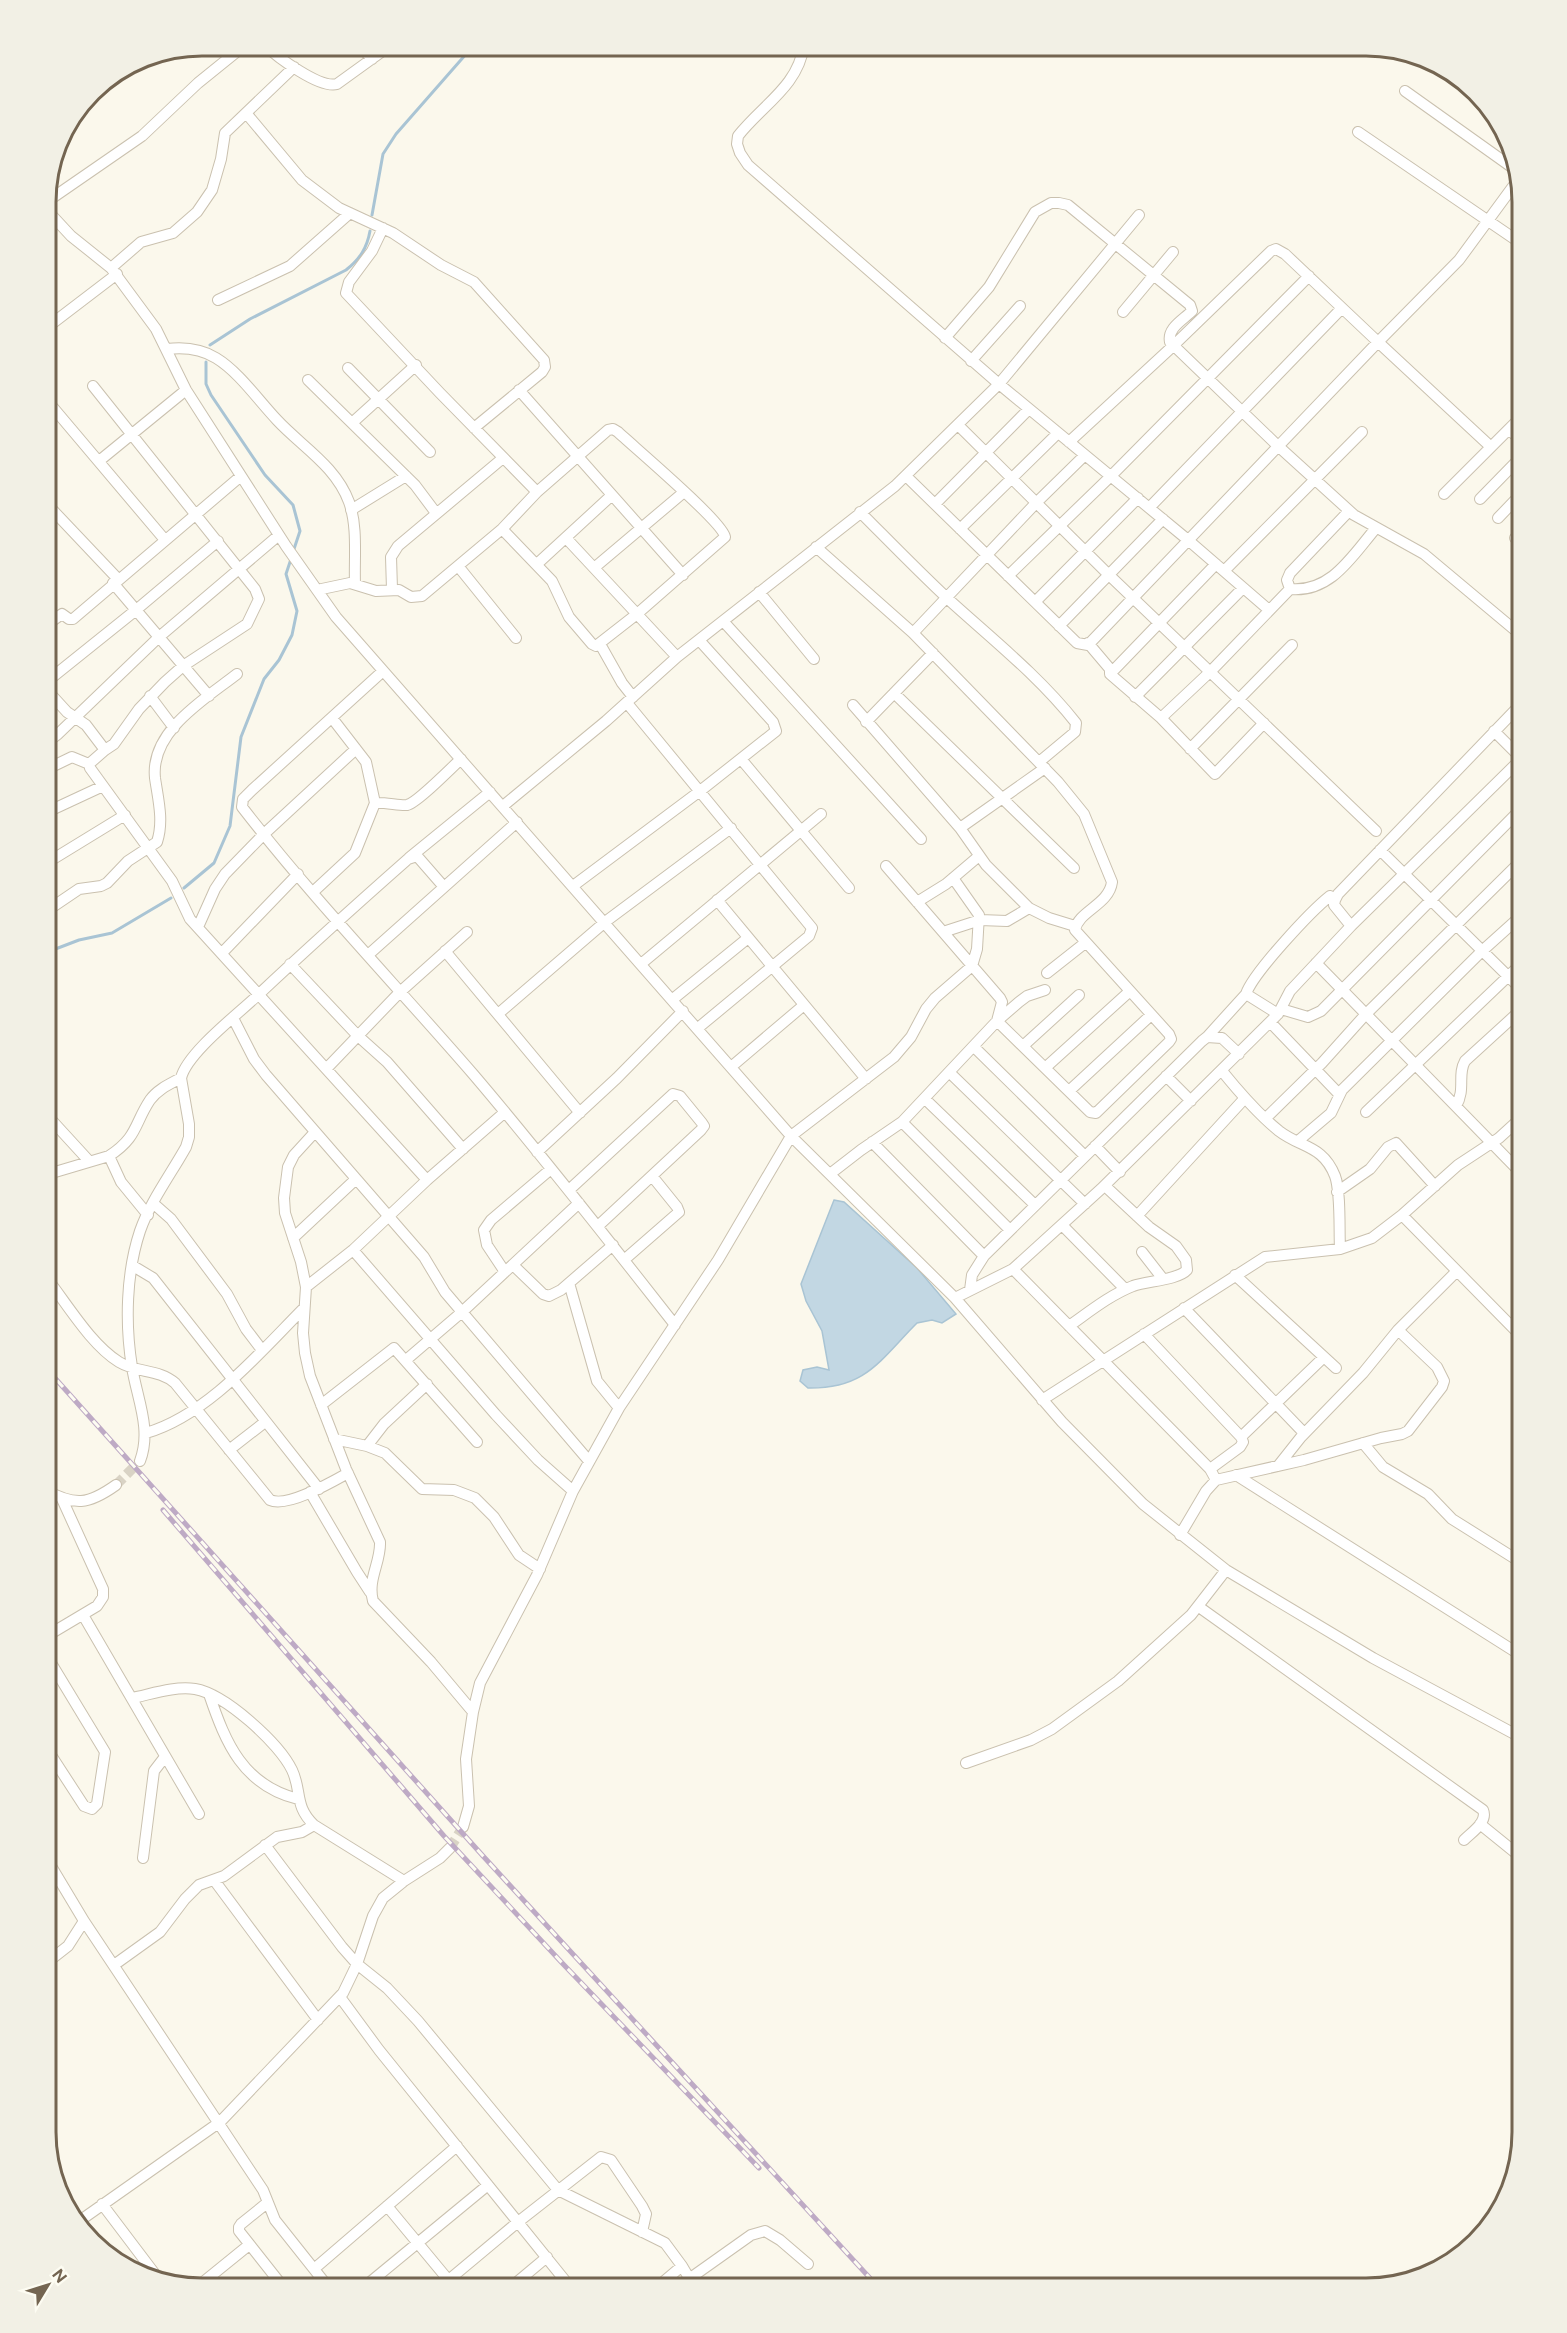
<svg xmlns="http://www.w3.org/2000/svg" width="1567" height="2333" font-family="'Public Sans',sans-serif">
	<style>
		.water { fill: #c2d7e3; stroke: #a9c4d4; stroke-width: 1.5 }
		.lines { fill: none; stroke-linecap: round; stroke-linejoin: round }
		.stream { stroke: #a9c4d4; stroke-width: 3 }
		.minor-tunnel { stroke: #d9d3c5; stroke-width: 10; stroke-dasharray: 10 5; stroke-linecap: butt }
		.minor-casing { stroke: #cac1af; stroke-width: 12 }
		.minor { stroke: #fff; stroke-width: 10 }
		.rail-casing { stroke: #beaac5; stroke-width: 5 }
		.rail { stroke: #fdfcf2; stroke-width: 3; stroke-dasharray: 9; stroke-linecap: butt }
		.rim { fill: none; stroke: #746551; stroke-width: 3 }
	</style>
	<rect width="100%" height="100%" fill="#fbf8ec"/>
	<path class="water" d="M834,1200l10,2 73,66 39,46 -14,9 -10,-3 -15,3c-37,37 -51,66 -109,65l-8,-7 3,-11 14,-3 12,3 -7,-39 -16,-30 -5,-17z"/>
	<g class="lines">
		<path class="stream" d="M372,215l11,-61 13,-20 78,-89
			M210,345l40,-26 96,-49c14,-11 21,-22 24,-39
			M206,362v22l5,11 54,80 28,30 7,26 -7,21
			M184,888l30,-25 16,-37 11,-89 23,-58 15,-19 13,-25 5,-24 -11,-37 5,-15
			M45,953l34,-13 33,-7 59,-35"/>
		<path class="minor-tunnel" d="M116,1485l24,-24
			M450,1848l13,-21"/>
		<g class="minor-casing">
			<path id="minor" d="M265,45c12,12 55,44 72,39l54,-39
				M359,45l13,14
				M1405,91l108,77
				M246,113l56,67 37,28 54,25 48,32 33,17 70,78 1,7 -3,5 -68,56
				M72,118l7,-5 -1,-3
				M1358,132l164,112
				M1517,181l-58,79 -81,82 113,105 18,-18 13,13
				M45,203l97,-67 56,-53 47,-38
				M45,208l26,28 40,32 45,61 30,61 100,156 50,71 455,519 164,162 107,124 81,82 83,66 147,88 149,80
				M1139,215l-140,169 189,156 81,70
				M383,228l-11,23 -23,31 -3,11 94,100 97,99
				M111,268l30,-26 32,-9 24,-21 15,-22 9,-31 4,-26 69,-66
				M218,300l72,-34 60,-53
				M1123,312l50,-60
				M45,329l72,-55
				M945,338l44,-51 46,-75 16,-9h8l9,2 122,100 2,6c-9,9 -25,17 -22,31l108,104 76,69 70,39 98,82
				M167,349c17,-2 33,-1 49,9 23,14 42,42 61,62 24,26 59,46 72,82 9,25 5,56 6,82
				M971,361l49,-55
				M348,368l82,84
				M308,380l107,105 21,28
				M93,386l146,183 16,20 4,10 -12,25 -64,42 -18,16 -26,27 -25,35 -9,6
				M519,390l164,185
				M45,398l120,142
				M352,423l64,-58
				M958,425l151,150 267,256
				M1509,429l13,-13
				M99,461l87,-71
				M906,476l171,167 11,2 290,-303 -93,-88 -9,-5 -5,2 -98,95 -104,96
				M1444,494l47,-47
				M1480,499l42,-43
				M45,502l72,76 -4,5 96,113
				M935,504l94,-95
				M1149,508l193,-200
				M351,510l55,-34
				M860,512c29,29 58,59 88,87 44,40 91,77 128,124l-1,9 -36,30
				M1498,518l24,-25
				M960,529l98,-96
				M566,538l111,119
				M1515,538l7,-7
				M816,547l97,86 145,149 26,32 28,68c-3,23 -34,29 -37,48l94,104 2,5 -2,3 -73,71 -6,-1 -93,-91 5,-19 -2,-4 -114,-132
				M537,564l75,-69
				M458,566l58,72
				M594,568l90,-76
				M1224,571l138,-139
				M1008,576l103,-100 198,-200
				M392,589l-1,-32 7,-11 105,-88
				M1290,589l-3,-9 3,-7 59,-62
				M317,590l33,-7 26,8 23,-1 12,7 11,-1 80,-67 35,-37 71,-62 5,-1 5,3c16,15 105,90 107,105l-88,77 -41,32 -4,-2 -23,-27 -17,-36 -50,-52
				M759,592l55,67
				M1035,602l103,-104
				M723,621l198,218
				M45,626l17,-12 7,5h4l168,-143
				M1059,626l104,-107
				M913,633l123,-130 49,-48
				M1088,643l22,26v5l51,44 54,56 49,-51
				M600,644l22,39 11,14
				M383,671l-131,119 -9,9 -1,8c72,93 154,178 231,267 70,82 136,167 202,251
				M1110,674l106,-110
				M45,683l91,-73 82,-69
				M45,688l22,24 19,13 19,25 -16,14 1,4 82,113 18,38 237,261
				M894,693l180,175
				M150,696l24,32
				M1135,697l108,-109
				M627,703l185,225 -3,8 -111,92
				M853,705l107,123 26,37 43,43 20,10 26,8
				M1161,718l50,-47 79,-82c41,4 62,-33 86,-61
				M866,722l67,-69
				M1494,731l28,28
				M45,744l13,-10 101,-97 120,-102
				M1190,749l102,-104
				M741,759l108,129
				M45,770l27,-13 17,7
				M375,803c9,-1 26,3 32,2 10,-2 44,-37 54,-46
				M503,806l103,-85 71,-64 218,-171 104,-102 -251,-219 -8,-12 -3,-9 1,-8c24,-31 60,-49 66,-91
				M45,813l58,-27
				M960,828l85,-60
				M1380,850l142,140
				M409,858l81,-66
				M45,864l80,-49
				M573,886l127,-95 76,-60 -3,-9 -74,-82
				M313,892l42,-39 20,-50 -9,-41 -34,-44
				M717,900l149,179
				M917,902l29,-18 33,-28
				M45,912l34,-23 22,-3 6,-3 21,-22 29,-19c7,-21 1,-43 -2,-64 -5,-47 50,-79 82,-104
				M1351,926l171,-168
				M198,927l17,-38 10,-15 39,-40 92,-85
				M943,932l37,-12 27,1 22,-13
				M445,951l135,162
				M222,953l76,-79
				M368,955l149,-133
				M1316,963l206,211
				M290,964l68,72 29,26 76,87
				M641,964l180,-150
				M1047,973l38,-30
				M1246,994l32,20
				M673,999l75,-61
				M1281,1009l27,8 13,-6 201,-203
				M498,1014l107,-92 126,-94
				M233,1018l21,41 12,16 158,182 21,35 144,169
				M1270,1022l69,72
				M1207,1037l39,-43c7,-21 65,-83 84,-98
				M1023,1046l56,-51
				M974,1047l111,109
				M731,1067l73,-62
				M327,1068l73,-76 67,-60
				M1045,1068l85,-77
				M1222,1071c17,21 36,43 57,60 22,17 44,14 56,45 6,16 4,55 5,73
				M950,1073l135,131
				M1166,1076l25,25
				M1069,1091l82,-76
				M925,1099l110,106
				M1456,1106c10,-17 1,-31 9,-45l57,-52
				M1366,1112l156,-149
				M45,1113l44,48
				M1266,1118l56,-55 44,-49 156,-154
				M902,1122l108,108
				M315,1132l-21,23 -6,12 -4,31 1,15 16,49 5,25 -3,46 2,20 5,23 36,93 34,73c1,20 -13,38 -7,59l58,61 42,50
				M1298,1141l33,-28 11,-23 140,-139 40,-36
				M872,1142l112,114
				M1095,1146l25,26
				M537,1152l80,-74 66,-67
				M109,1156l12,26 27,33
				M830,1174l31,-24 41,-28 95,-101 22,-19 8,-6 18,-6
				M45,1175l64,-19c29,-19 25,-32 41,-56 8,-11 20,-16 31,-22
				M569,1190l104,-96 7,2 22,27 2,3 -3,4 -103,96
				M1337,1192l33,-23 18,-22 8,-4 39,43
				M154,1204l17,15 56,75 19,35 16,21
				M1521,1210l1,-1
				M1402,1215l120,122
				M1137,1216l108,-118
				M1062,1225l63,64
				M293,1238l63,-59
				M353,1250l143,165 42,45 35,31
				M1142,1252l21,27
				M624,1260l55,-48 -2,-5 -25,-31
				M513,1265l30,29 6,2 12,-6 52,-45
				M133,1266l20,12 166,211
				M1013,1269l197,200 6,11
				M505,1272l-18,-27 -3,-15 7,-10 60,-51
				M1235,1275l101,93
				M45,1276c21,26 45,68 74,86 18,11 40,7 56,21l95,117c17,8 62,-18 78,-27
				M569,1283l28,98 22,27
				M306,1287l47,-37 74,-70 78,-68
				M970,1290l2,-15 12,-19 218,-215 5,-4 15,1 17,16
				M955,1298l58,-29 88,-80 177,-175 12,-23 61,-65 -17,-21 1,-5 3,-6 184,-191
				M1184,1308l120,125
				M1069,1326c20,-14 41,-31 64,-40 14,-5 45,-6 54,-16l-1,-10 -10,-14 -27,-19 -44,-41
				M1144,1334l97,103 2,5 -3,5 -30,22
				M406,1360l56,-48 117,-109
				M1042,1400l223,-143 75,-8 32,-11 30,-23 56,-50 41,-27 23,-21
				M321,1405l73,-57 83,94
				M146,1433c62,-18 114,-81 158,-125
				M1241,1437l83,-80
				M334,1439l33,7 18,7 37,36 32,1 21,8 19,19 25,38 21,14
				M1363,1443l20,24 45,27 24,25 70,44
				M367,1446l17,-22 43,-40
				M229,1450l36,-28
				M140,1461c12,-32 -3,-62 -8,-94 -7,-43 -6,-94 8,-136 10,-29 31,-57 46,-84l3,-10v-13l-8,-46c6,-25 57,-64 77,-83 49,-46 99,-91 150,-136l9,-3 27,31
				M1278,1466l23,-29 62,-64 35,-43 58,-58
				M1236,1475l286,181
				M45,1490c30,16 43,15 71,-5
				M310,1492l47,80 13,20
				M1180,1535l26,-44 10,-11 88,-20 77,-22 21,-4 6,-3 34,-44 2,-6 -7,-14 -39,-37
				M1199,1607l284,203c5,12 -11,22 -19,30
				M83,1615l116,199
				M45,1637l52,-31 6,-9v-8l-41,-90
				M209,1694c17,50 34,91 89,105
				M132,1698c20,-4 42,-12 63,-9 30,5 84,54 97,81 10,21 2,36 22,55l90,56
				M45,1746l39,60 8,3 5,-5 8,-52 -60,-99
				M966,1763l65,-23 21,-11 66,-48 73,-66 35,-45
				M1480,1824l42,34
				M463,1827l6,-21 -3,-47 7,-47 7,-29 57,-108 36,-84 46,-83 99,-148 73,-124 103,-79 17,-20 15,-28 9,-11 37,-32 5,-17 2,-34 -26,-37
				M265,1845l77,102 15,17 30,24 31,33 140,169 107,53 17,23
				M45,1856l39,65 179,269 12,30 54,68
				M143,1858l11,-87 10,-13
				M214,1880l104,140
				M45,1887l13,-9
				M45,1964l23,-18 16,-25
				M114,1965l46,-33 25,-33 14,-14 25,-9 53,-39 25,-5 12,-7
				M340,1997l39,53 192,238
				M267,2203l-26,21 -2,3v4l45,57
				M102,2204l56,74
				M387,2206l68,82
				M78,2222l142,-100 123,-129 14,-29 16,-48 10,-18 21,-17 36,-23 10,-10
				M314,2269l143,-123
				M689,2279l62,-44 14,-4 15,9 28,24
				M196,2288l53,-43
				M363,2288l125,-103
				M439,2288l79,-66 83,-65 10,3 31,46 4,8 -4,18
				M510,2288l37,-31
				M656,2288l26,-22 13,22"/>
		</g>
		<use href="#minor" class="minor"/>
		<g class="rail-casing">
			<path id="rail" d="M45,1367l438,489 396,432
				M163,1510l281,326 120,129 195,203"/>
		</g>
		<use href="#rail" class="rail"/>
	</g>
	<path d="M0 0H1567V2333H0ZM202 56H1366A146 146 0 0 1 1512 202V2132A146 146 0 0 1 1366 2278H202A146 146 0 0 1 56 2132V202A146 146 0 0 1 202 56Z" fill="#f2f0e5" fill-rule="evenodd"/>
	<path class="rim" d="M202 56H1366A146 146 0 0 1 1512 202V2132A146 146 0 0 1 1366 2278H202A146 146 0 0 1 56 2132V202A146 146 0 0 1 202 56Z"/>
	<g transform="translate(48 2285) rotate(52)" stroke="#fdfcf2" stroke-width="4.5" paint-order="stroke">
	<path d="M0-4.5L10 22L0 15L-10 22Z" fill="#746551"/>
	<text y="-9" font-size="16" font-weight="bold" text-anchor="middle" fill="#746551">N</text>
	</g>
</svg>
